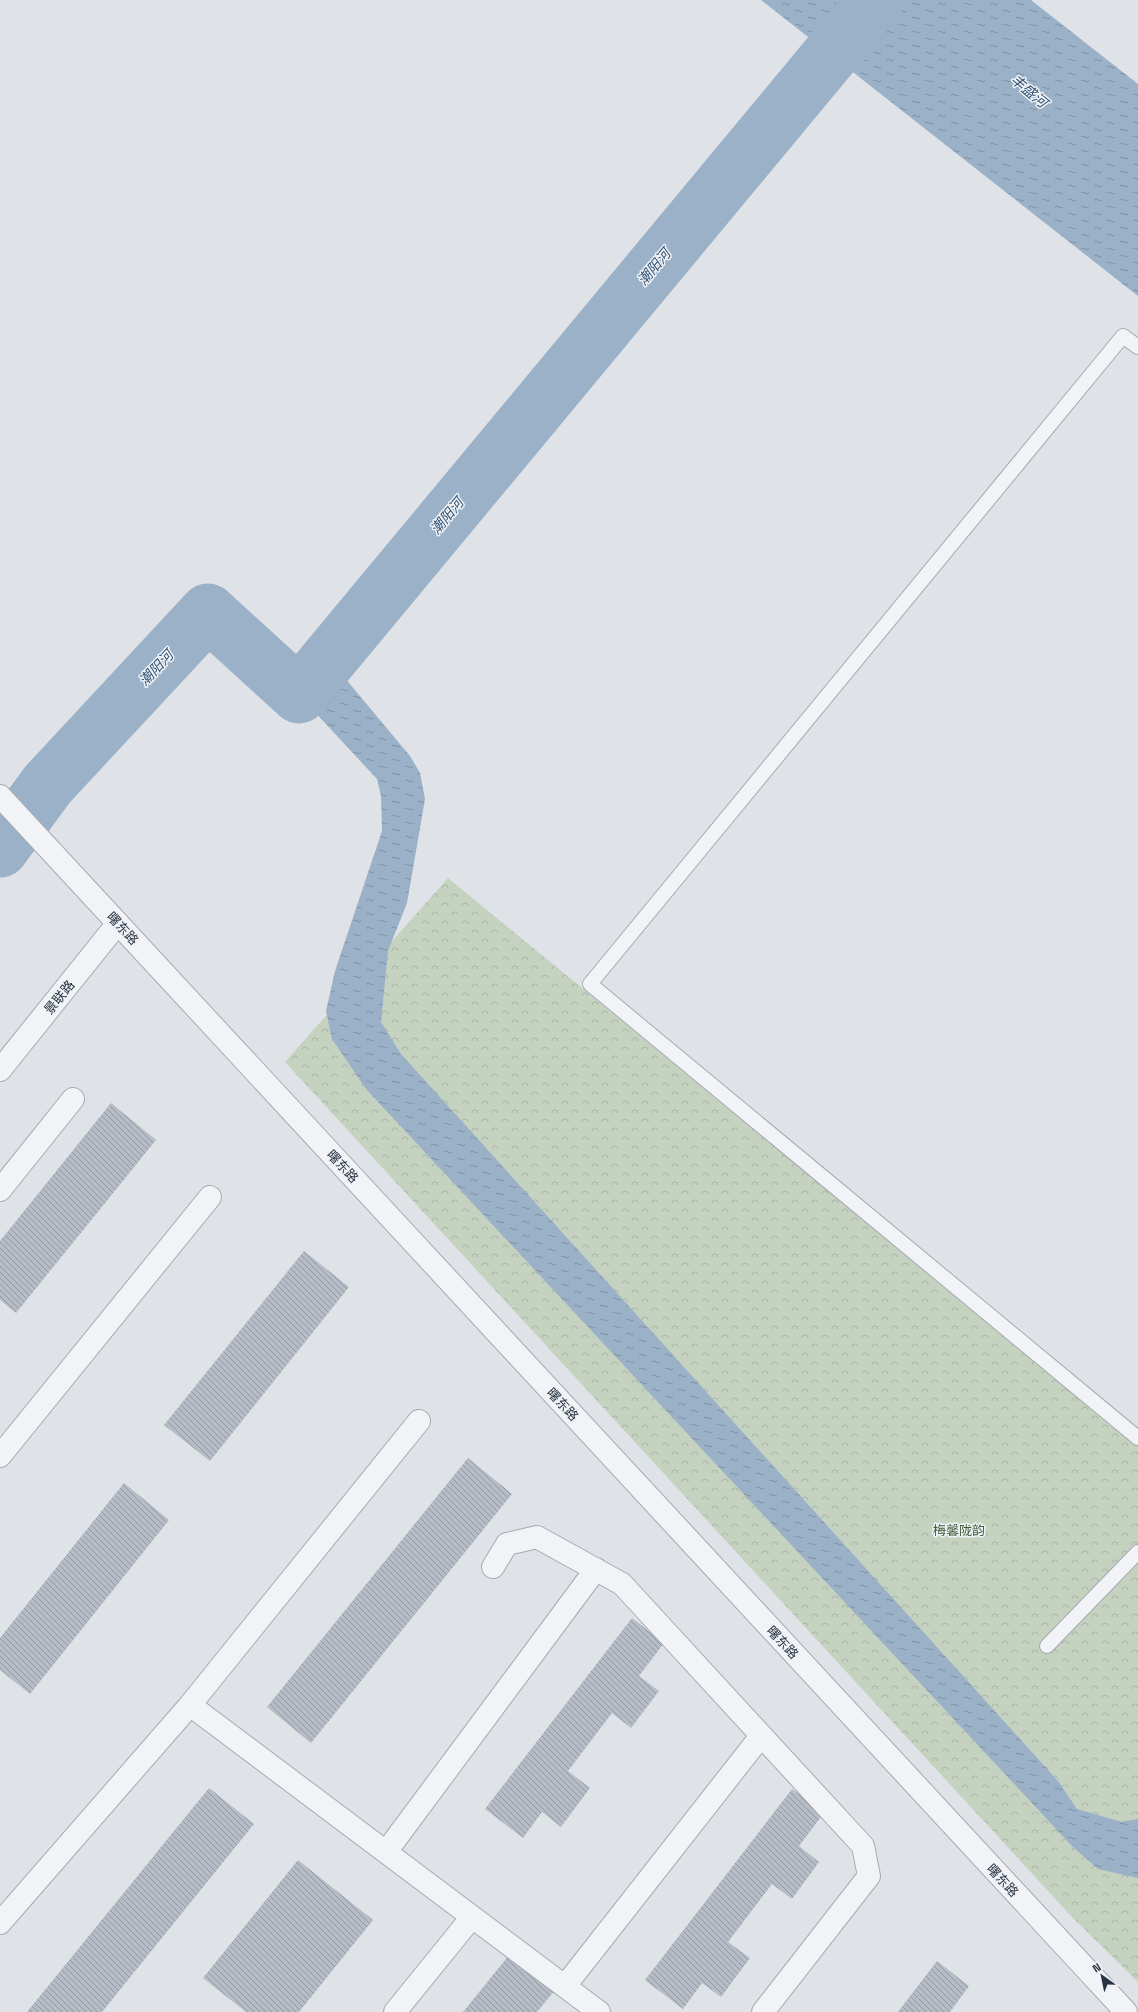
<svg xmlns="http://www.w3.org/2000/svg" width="1138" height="2012" font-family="'Space Grotesk','Noto Sans SC',sans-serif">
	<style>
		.forest { fill: url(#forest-crowns) }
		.water { fill: url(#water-ripples) }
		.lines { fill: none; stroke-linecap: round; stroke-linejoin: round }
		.river { stroke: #9ab1c8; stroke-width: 57 }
		.building { fill: url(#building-back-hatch) }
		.service-casing { stroke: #a4aab2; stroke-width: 16 }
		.minor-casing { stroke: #a4aab2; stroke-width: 24 }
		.tertiary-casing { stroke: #a4aab2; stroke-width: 24 }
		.service { stroke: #f2f3f6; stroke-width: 14 }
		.minor { stroke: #f2f3f6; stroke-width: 22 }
		.tertiary { stroke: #f2f3f6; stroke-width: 22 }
		.labels { text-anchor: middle; stroke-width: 3; stroke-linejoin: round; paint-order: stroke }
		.street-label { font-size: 13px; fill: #28313f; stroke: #eef2f6 }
		.park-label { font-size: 13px; fill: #3e5a36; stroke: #eef2f6 }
		.water-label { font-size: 14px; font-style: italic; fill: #335172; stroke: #eef2f6 }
	</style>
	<defs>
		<pattern id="forest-crowns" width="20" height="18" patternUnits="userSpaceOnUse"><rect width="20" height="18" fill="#c5d2c0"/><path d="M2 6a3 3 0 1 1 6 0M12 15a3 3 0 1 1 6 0" fill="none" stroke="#a9b5a6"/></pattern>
		<pattern id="water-ripples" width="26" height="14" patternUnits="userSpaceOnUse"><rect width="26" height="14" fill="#9ab1c8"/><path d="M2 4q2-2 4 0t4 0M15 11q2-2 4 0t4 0" fill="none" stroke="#7e91a4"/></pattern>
		<pattern id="building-back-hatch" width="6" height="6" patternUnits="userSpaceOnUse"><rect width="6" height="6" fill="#b6bcc5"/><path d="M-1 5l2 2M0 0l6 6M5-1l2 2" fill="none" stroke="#9499a1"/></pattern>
	</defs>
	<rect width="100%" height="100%" fill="#dfe3e8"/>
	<path class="forest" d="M448,878l690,567v537l-66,-65 -787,-855z"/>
	<path class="water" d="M761,0h270l107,84v212z
		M329,659l81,97 10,17 5,26 -18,104 -19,48 -7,71 20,32 657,727 19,28 45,13 16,-3v59l-40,-9 -25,-22 -707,-758 -34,-50 -6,-28 9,-40 47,-140 -1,-35 -4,-17 -78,-84z"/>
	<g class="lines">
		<path class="river" d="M0,849l48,-65 160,-172 91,83 577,-695"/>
	</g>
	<path class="building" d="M111,1103l45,37 -140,173 -16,-13v-59z
		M304,1251l45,36 -139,174 -46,-36z
		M468,1458l44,36 -201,249 -44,-36z
		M124,1483l45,37 -139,174 -30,-24v-32z
		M632,1618l32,25 -25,33 20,15 -28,37 -19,-15 -44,58 22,17 -29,39 -19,-15 -19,26 -38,-29z
		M209,1788l45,36 -152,188h-75z
		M792,1789l32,24 -25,33 20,16 -27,37 -20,-15 -44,58 22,16 -29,39 -19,-14 -19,26 -38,-29z
		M298,1860l75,60 -74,92h-53l-43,-34z
		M510,1954l45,36 -18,22h-74z
		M937,1961l32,25 -19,26h-52z"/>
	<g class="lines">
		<g class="service-casing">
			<path id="service" d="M1138,347l-15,-11 -533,648 548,454
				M1047,1646l91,-94"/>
		</g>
		<g class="minor-casing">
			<path id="minor" d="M0,1190l73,-91
				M0,1456l210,-259
				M493,1567l14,-23 30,-7 85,47 241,262 6,30 -106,136
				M190,1705l409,307
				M386,1852l210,-283
				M0,1923l190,-218 229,-284
				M565,1986l196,-250
				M395,2012l77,-95"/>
		</g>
		<g class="tertiary-casing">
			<path id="tertiary" d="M0,796l1126,1216
				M0,1070l118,-147"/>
		</g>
		<use href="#service" class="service"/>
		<use href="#minor" class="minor"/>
		<use href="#tertiary" class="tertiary"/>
	</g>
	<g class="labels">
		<g class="street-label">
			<text transform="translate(123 928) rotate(47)" y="5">曙东路</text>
			<text transform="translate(59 997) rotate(-51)" y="5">景联路</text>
			<text transform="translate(343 1166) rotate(47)" y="5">曙东路</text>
			<text transform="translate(563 1404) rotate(47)" y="5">曙东路</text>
			<text transform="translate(783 1642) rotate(47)" y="5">曙东路</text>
			<text transform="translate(1003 1880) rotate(47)" y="5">曙东路</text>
		</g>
		<g class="park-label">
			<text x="959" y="1535">梅馨陇韵</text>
		</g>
		<g class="water-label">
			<text transform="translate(1029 91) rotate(40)" y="5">丰盛河</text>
			<text transform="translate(654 267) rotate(-50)" y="5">潮阳河</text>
			<text transform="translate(447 516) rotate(-50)" y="5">潮阳河</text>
			<text transform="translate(156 668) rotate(-47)" y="5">潮阳河</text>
		</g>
	</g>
	<g transform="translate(1102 1976) rotate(327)" stroke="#eef2f6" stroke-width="3" paint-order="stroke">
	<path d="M0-3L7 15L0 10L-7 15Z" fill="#28313f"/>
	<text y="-6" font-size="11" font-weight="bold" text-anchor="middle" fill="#28313f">N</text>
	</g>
</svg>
